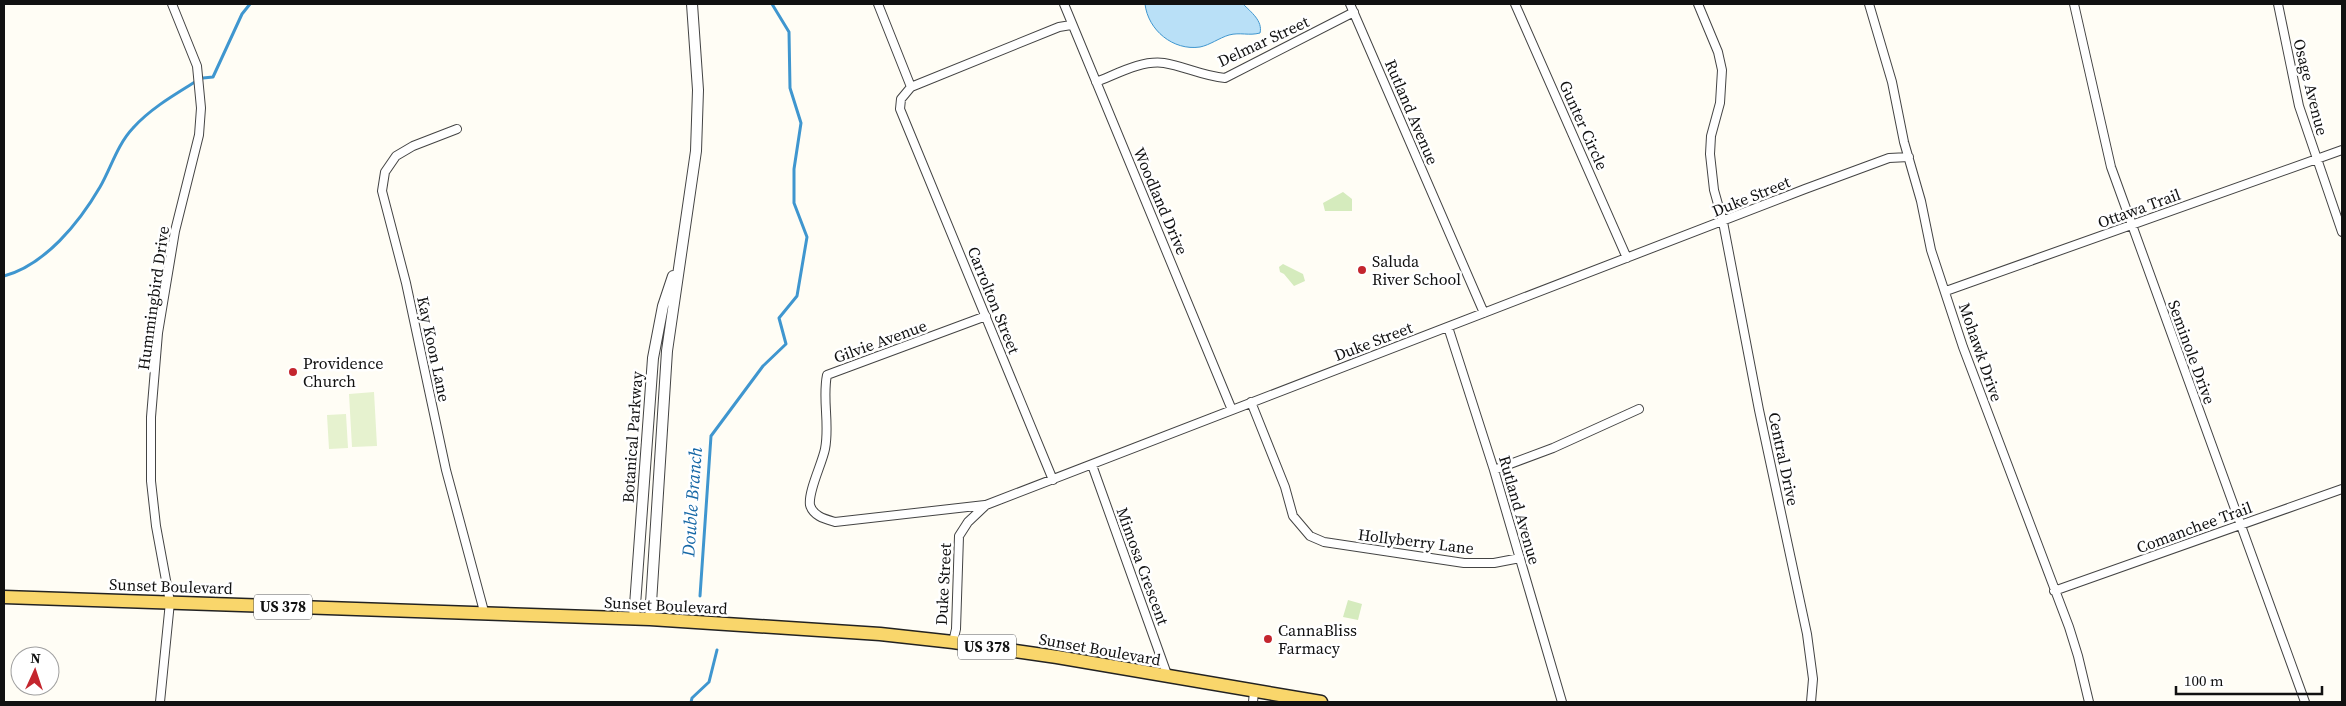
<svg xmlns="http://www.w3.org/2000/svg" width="2346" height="706" font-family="'Source Serif 4',serif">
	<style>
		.green { fill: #d5ebbd }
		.pitch { fill: #e6f2cf }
		.water { fill: #b9e0f7; stroke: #3f96cf }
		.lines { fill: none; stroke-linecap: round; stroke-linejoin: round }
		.stream { stroke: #3f96cf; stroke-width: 3 }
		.minor-casing { stroke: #444; stroke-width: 10 }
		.tertiary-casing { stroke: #444; stroke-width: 12 }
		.primary-casing { stroke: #222; stroke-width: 15 }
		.minor { stroke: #fff; stroke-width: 8 }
		.tertiary { stroke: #fff; stroke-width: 10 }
		.primary { stroke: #f9d66b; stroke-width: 12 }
		.poi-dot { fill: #c4262e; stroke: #fff; stroke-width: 2 }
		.labels { text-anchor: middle; stroke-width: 5; stroke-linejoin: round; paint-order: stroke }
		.shield { fill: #fff; stroke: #585858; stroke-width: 1 }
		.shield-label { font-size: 15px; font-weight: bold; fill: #111 }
		.street-label { font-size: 16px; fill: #111; stroke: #fff }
		.poi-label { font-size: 16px; fill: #111; stroke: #fff; text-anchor: start }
		.water-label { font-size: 18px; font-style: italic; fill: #1768a6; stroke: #fff }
	</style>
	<rect width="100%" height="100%" fill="#fffdf5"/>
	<path class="green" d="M1343,192l9,7v12h-27l-2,-8z
		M1283,264l20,10 2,7 -11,5 -10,-12 -4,-2 -1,-5z
		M1348,600l14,4 -4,16 -15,-3z"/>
	<path class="pitch" d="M374,392l3,54 -25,1 -3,-53z
		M346,414l2,34 -19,1 -2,-34z"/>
	<path class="water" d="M1145,4h98c8,8 20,17 17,29 -11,3 -20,-1 -31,2 -10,3 -19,10 -29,12 -27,4 -52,-17 -55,-43z"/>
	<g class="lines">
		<path class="stream" d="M203,78l10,-1 29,-63 8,-10
			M4,276c41,-11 75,-53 96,-89 11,-19 17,-42 33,-59 17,-19 41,-33 62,-46
			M700,596l11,-160 52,-70 23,-22 -7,-26 18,-22 10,-59 -13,-34v-34l7,-46 -11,-35 -1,-56 -17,-28
			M691,702l1,-4 17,-16 8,-32"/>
		<g class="minor-casing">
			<path id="minor" d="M878,4l33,83
				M1064,4l168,406
				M1350,4l134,309
				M1515,4l112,254
				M1698,4l20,48 4,18 -2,33 -9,33 -1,18 4,36 9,32 36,188 48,224 6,45 -2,23
				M1869,4l23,78 12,60 17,59 10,49 32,97 106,280 9,29 11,46
				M2074,4l37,163 194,535
				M2278,4l21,102 43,126
				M1096,82c21,-8 45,-22 68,-19 20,3 38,13 61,15l129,-66
				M457,129l-44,17 -17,10 -11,16 -3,19 24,92 40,187 39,145
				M1946,291l396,-141
				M1448,327l46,143 68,232
				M1251,402l34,85 8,29 17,20 14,6 140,21h30l26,-5
				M1092,465l76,212
				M1494,470l59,-22 86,-39
				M1053,480l-153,-371 1,-10 10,-12 148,-60 12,-2
				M985,505l-150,17c-10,-3 -22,-6 -25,-17 -2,-14 12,-41 15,-56 5,-25 -3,-50 2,-74l159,-59
				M2054,591l288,-102
				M953,642l3,-13 3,-93 9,-14 18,-17 819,-316 84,-31 20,-1
				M160,702l10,-100 -14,-76 -5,-45v-64l7,-84 17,-102 24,-96 2,-27 -4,-42 -25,-62
				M1253,702l1,-10"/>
		</g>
		<g class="tertiary-casing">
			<path id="tertiary" d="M634,619l19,-261 10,-52 10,-30
				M650,619l17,-268 29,-200 2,-61 -6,-86"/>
		</g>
		<g class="primary-casing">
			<path id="primary" d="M4,597l646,22 230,15 73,8 104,15 264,45"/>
		</g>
		<use href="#minor" class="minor"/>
		<use href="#tertiary" class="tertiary"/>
		<use href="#primary" class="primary"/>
	</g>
	<g class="poi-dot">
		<circle cx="1362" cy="270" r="5"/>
		<circle cx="293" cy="372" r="5"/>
		<circle cx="1268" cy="639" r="5"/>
	</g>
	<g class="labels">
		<g class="shield">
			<rect x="254" y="594.5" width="58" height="25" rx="4"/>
			<rect x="958" y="634.5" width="58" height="25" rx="4"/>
		</g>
		<g class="shield-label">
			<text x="283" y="612">US 378</text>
			<text x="987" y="652">US 378</text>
		</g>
		<g class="street-label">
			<text transform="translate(1263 41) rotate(-25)" y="6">Delmar Street</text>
			<text transform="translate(2311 87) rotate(76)" y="6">Osage Avenue</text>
			<text transform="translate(1412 112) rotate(67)" y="6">Rutland Avenue</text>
			<text transform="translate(1584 125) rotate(66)" y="6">Gunter Circle</text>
			<text transform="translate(1751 196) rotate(-22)" y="6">Duke Street</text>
			<text transform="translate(1161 201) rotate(67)" y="6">Woodland Drive</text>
			<text transform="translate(2139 208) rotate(-20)" y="6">Ottawa Trail</text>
			<text transform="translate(153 298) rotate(-82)" y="6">Hummingbird Drive</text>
			<text transform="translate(994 300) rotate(68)" y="6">Carrolton Street</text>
			<text transform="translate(880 341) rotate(-20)" y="6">Gilvie Avenue</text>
			<text transform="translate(1373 341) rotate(-21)" y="6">Duke Street</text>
			<text transform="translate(434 349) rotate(78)" y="6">Kay Koon Lane</text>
			<text transform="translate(1981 352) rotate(71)" y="6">Mohawk Drive</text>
			<text transform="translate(2192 352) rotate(70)" y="6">Seminole Drive</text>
			<text transform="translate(632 437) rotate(-86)" y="6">Botanical Parkway</text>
			<text transform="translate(1784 459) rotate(78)" y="6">Central Drive</text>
			<text transform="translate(1520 510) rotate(74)" y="6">Rutland Avenue</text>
			<text transform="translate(2194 527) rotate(-20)" y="6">Comanchee Trail</text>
			<text transform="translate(1416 541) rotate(7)" y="6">Hollyberry Lane</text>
			<text transform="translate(1143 566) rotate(70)" y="6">Mimosa Crescent</text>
			<text transform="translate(943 584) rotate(-87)" y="6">Duke Street</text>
			<text transform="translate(171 586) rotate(2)" y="6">Sunset Boulevard</text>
			<text transform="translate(666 605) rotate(3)" y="6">Sunset Boulevard</text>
			<text transform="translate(1100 649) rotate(10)" y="6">Sunset Boulevard</text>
		</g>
		<g class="poi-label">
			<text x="1372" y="267">Saluda<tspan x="1372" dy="18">River School</tspan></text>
			<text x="303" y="369">Providence<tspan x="303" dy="18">Church</tspan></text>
			<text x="1278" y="636">CannaBliss<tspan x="1278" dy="18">Farmacy</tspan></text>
		</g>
		<g class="water-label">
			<text transform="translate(692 502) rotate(-86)" y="6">Double Branch</text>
		</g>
	</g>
	<rect width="2346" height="706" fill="none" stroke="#111111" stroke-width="10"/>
	<g transform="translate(35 671) rotate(3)"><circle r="24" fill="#ffffff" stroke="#a0a0a0"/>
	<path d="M0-4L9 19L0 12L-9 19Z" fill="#c4262e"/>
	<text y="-8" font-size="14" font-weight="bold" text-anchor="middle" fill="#111111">N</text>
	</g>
	<path d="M2176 686v8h146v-8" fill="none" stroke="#111111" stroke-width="2.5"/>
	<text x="2184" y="686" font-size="15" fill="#111111" stroke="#ffffff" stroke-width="4" paint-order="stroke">100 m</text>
</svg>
